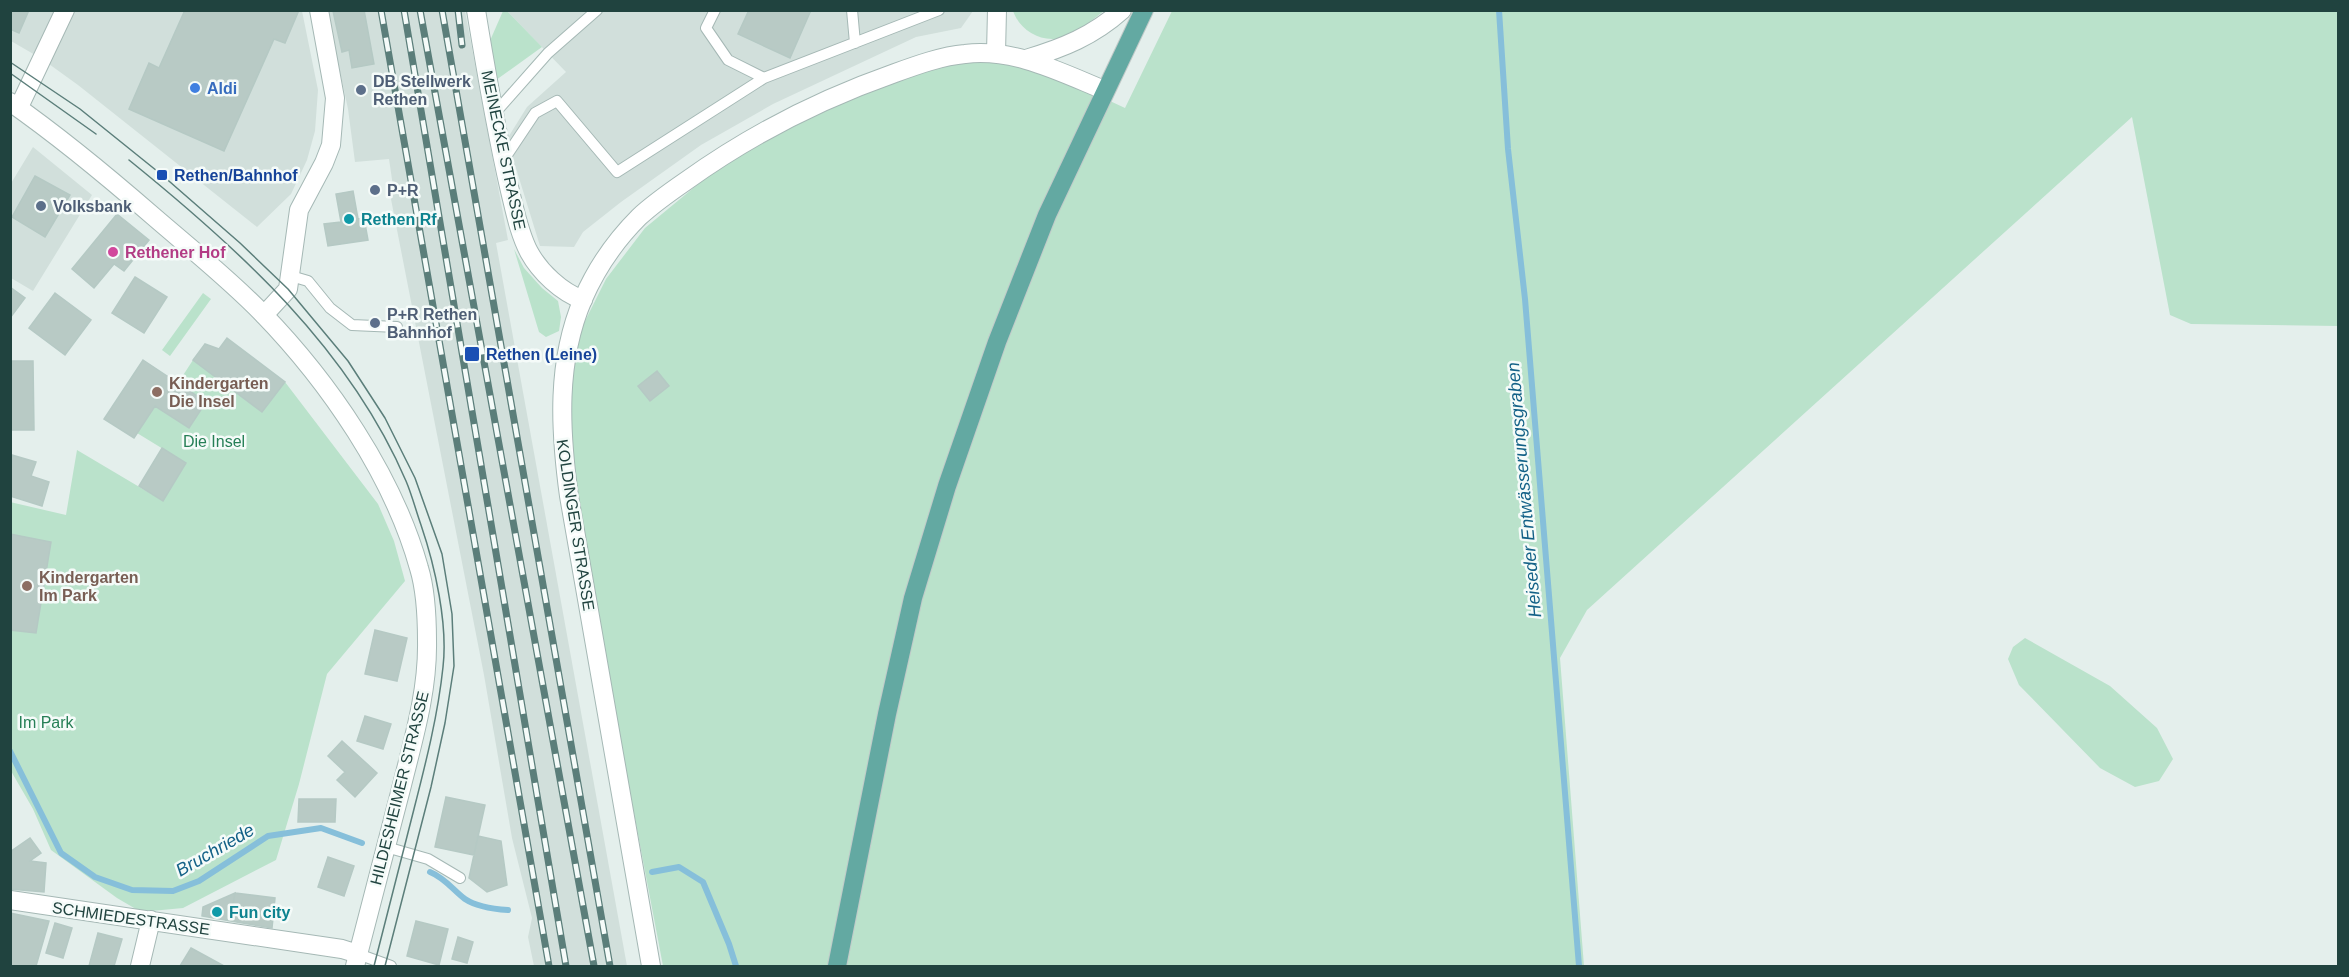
<svg xmlns="http://www.w3.org/2000/svg" width="2349" height="977" font-family="Arial,sans-serif">
	<style>
		.built { fill: #d1dfdb }
		.green { fill: #bae2cb }
		.lines { fill: none; stroke-linecap: round; stroke-linejoin: round }
		.stream { stroke: #86bfda; stroke-width: 6 }
		.building { fill: #b8cac5; stroke: #b5c9c4; stroke-width: 1.5 }
		.service-casing { stroke: #a5b8b5; stroke-width: 12 }
		.minor-casing { stroke: #a5b8b5; stroke-width: 20 }
		.tertiary-casing { stroke: #a5b8b5; stroke-width: 20 }
		.primary-casing { stroke: #c1cac9; stroke-width: 20 }
		.service { stroke: #fff; stroke-width: 10 }
		.minor { stroke: #fff; stroke-width: 18 }
		.tertiary { stroke: #fff; stroke-width: 18 }
		.primary { stroke: #63a9a2; stroke-width: 18 }
		.tram { stroke: #5b7e7a; stroke-width: 1.5 }
		.rail-casing { stroke: #5b7e7a; stroke-width: 7 }
		.rail { stroke: #f5fbf9; stroke-width: 4.5; stroke-dasharray: 14; stroke-linecap: butt }
		.shop-dot { fill: #3f7fe0; stroke: #f5fbf9; stroke-width: 2 }
		.service-dot { fill: #5c6f8a; stroke: #f5fbf9; stroke-width: 2 }
		.transit-dot { fill: #1a4fb4; stroke: #f5fbf9; stroke-width: 2 }
		.culture-dot { fill: #0f9aa8; stroke: #f5fbf9; stroke-width: 2 }
		.hotel-dot { fill: #d1479c; stroke: #f5fbf9; stroke-width: 2 }
		.education-dot { fill: #8d6e63; stroke: #f5fbf9; stroke-width: 2 }
		.labels { text-anchor: middle; stroke-width: 5; stroke-linejoin: round; paint-order: stroke }
		.service-label { font-size: 16px; font-weight: bold; fill: #4e5e75; stroke: #f5fbf9; text-anchor: start }
		.shop-label { font-size: 16px; font-weight: bold; fill: #366cbe; stroke: #f5fbf9; text-anchor: start }
		.street-label { font-size: 16px; fill: #20433f; stroke: #f5fbf9 }
		.transit-label { font-size: 16px; font-weight: bold; fill: #164399; stroke: #f5fbf9; text-anchor: start }
		.culture-label { font-size: 16px; font-weight: bold; fill: #0d838f; stroke: #f5fbf9; text-anchor: start }
		.hotel-label { font-size: 16px; font-weight: bold; fill: #b23c85; stroke: #f5fbf9; text-anchor: start }
		.education-label { font-size: 16px; font-weight: bold; fill: #785e54; stroke: #f5fbf9; text-anchor: start }
		.park-label { font-size: 16px; fill: #267f56; stroke: #f5fbf9 }
		.water-label { font-size: 18px; font-style: italic; fill: #136187; stroke: #f5fbf9 }
	</style>
	<rect width="100%" height="100%" fill="#e4efec"/>
	<path class="built" d="M11,11h291l16,79 -3,41 -8,29 -16,34 -34,33 -179,-142 -36,-26 -31,-18z
		M327,11h138l43,229 -12,3 131,723h-93l-6,-29 4,-19 -20,-80 -28,-163 -94,-481 4,-1 -5,-34 -34,3 -7,-53z
		M507,11h466l-12,17 -45,9 -143,67 -72,41 -80,57 -38,30 -9,15 -34,-1 -33,-107 20,-32 39,-35z
		M33,147l59,48 -59,96 -22,-13 -1,-93z"/>
	<path class="green" d="M503,11h4l35,36 -46,33 -7,-37z
		M1013,11h91c-10,7 -22,19 -34,24 -24,11 -49,-2 -57,-24z
		M1172,11h1166v315l-147,-2 -21,-9 -38,-198 -545,493 -27,48 24,308h-921l-93,-490 -1,-100 10,-43 27,-54 39,-51 75,-62 92,-52 110,-42 42,-12 67,6 51,22 43,20z
		M514,249l10,19 18,20 16,13 3,16 -2,14 -13,6 -7,-5z
		M203,293l8,6 -41,57 -8,-6z
		M193,360l69,52 23,-30 93,122 16,37 11,40 -78,93 -28,110 -23,76 -93,48 -42,4 -24,-14 -66,-48 -18,-41 -22,-38 -1,-269 56,13 11,-65 86,51 23,-38 -49,-30 18,-27 34,22 17,-26 -28,-19z
		M2025,638l85,48 47,42 16,31 -14,22 -24,6 -35,-19 -81,-83 -11,-26 5,-12z"/>
	<g class="lines">
		<path class="stream" d="M1499,10l9,139 17,150 54,667
			M10,751l51,102 34,24 37,13 41,1 26,-10 69,-45 53,-8 41,15
			M430,872c15,6 23,18 35,27 12,8 28,10 43,11
			M652,872l27,-5 24,15 26,62 7,22"/>
	</g>
	<path class="building" d="M10,10h19l-10,23 -9,-4z
		M185,10h114l-14,33 -11,-4 -50,112 -95,-42 20,-46 10,5z
		M364,10l10,54 -22,4 -3,-18 -7,2 -9,-41z
		M749,10h62l-21,48 -52,-24z
		M35,176l35,19 -25,42 -33,-20z
		M353,191l5,28 6,-1 4,22 -40,6 -4,-22 17,-2 -5,-28z
		M117,214l32,26 -25,31 -10,-7 -20,24 -22,-19z
		M135,277l32,20 -23,36 -32,-20z
		M10,287l15,11 -15,20z
		M55,293l36,27 -26,35 -36,-27z
		M227,338l58,44 -23,30 -69,-52 12,-16 14,5z
		M143,360l63,42 -17,26 -34,-22 -21,32 -30,-19z
		M10,361h23l1,69h-24z
		M657,371l12,15 -19,15 -12,-15z
		M162,448l24,15 -23,38 -24,-15z
		M12,455l24,7 -5,14 18,6 -7,24 -32,-10z
		M10,534l41,8 -15,91 -26,-3z
		M375,630l32,8 -10,43 -32,-7z
		M365,716l26,8 -8,25 -26,-8z
		M342,741l35,32 -22,24 -18,-17 8,-8 -17,-16z
		M446,797l39,8 -11,50 -39,-8z
		M299,799h37l-1,23h-37z
		M478,836l23,5 6,44 -20,7 -18,-14z
		M30,838l11,15 -11,8 16,2 -2,29 -34,-3v-37z
		M328,857l26,9 -10,30 -26,-9z
		M235,893l-5,28 -28,-5 1,-9z
		M235,893l40,5 -3,30 -42,-7z
		M10,913l39,8 -13,45h-26z
		M416,921l32,8 -9,36 -32,-9z
		M55,923l17,5 -9,30 -17,-5z
		M98,933l24,6 -8,27h-25z
		M458,937l15,5 -6,21 -15,-4z
		M191,948l33,18h-44z"/>
	<g class="lines">
		<g class="service-casing">
			<path id="service" d="M715,10l-9,18 22,32 36,18 175,-68
				M852,10l3,33
				M494,114l54,-61 49,-43
				M503,161l32,-48 22,-12 60,71 147,-94
				M291,276l17,5 22,27 22,17 45,2
				M386,847l42,12 32,19
				M358,954l33,12"/>
		</g>
		<g class="minor-casing">
			<path id="minor" d="M476,10c10,61 20,121 34,181 5,20 9,42 19,61 11,20 32,40 54,48
				M996,53l1,-43
				M19,107l46,-97
				M264,315l24,-26 11,-79 25,-47 7,-18 4,-47 -16,-88
				M10,900l332,49 16,5
				M140,966l11,-46"/>
		</g>
		<g class="tertiary-casing">
			<path id="tertiary" d="M1026,59c37,-11 67,-23 96,-49
				M10,102c50,35 97,74 143,114 37,32 75,62 109,97 67,69 131,162 157,255 7,23 8,50 8,73 1,49 -13,96 -25,144 -15,60 -32,121 -47,181
				M651,966l-82,-470c-9,-66 -13,-134 14,-197 13,-30 32,-58 56,-82 14,-13 31,-25 47,-36 64,-46 135,-82 209,-108 22,-8 47,-17 70,-19 49,-6 95,18 139,36"/>
		</g>
		<g class="primary-casing">
			<path id="primary" d="M837,966l50,-252 26,-116 34,-112 50,-144 50,-127 97,-205"/>
		</g>
		<use href="#service" class="service"/>
		<use href="#minor" class="minor"/>
		<use href="#tertiary" class="tertiary"/>
		<use href="#primary" class="primary"/>
		<path class="tram" d="M10,62l70,47 82,66 78,68 48,46 60,72 37,57 30,60 27,76 10,60 2,52 -9,57 -14,64 -46,179
			M10,73l86,61
			M129,160c110,89 220,188 277,321 6,14 10,30 15,44 14,41 27,99 22,142 -5,48 -17,95 -29,142 -13,52 -27,105 -40,157"/>
		<g class="rail-casing">
			<path id="rail" d="M381,10l168,956
				M404,10l162,956
				M420,10l174,956
				M442,10l168,956
				M458,10l4,35"/>
		</g>
		<use href="#rail" class="rail"/>
	</g>
	<circle class="shop-dot" cx="195" cy="88" r="6"/>
	<g class="service-dot">
		<circle cx="361" cy="90" r="6"/>
		<circle cx="375" cy="190" r="6"/>
		<circle cx="41" cy="206" r="6"/>
		<circle cx="375" cy="323" r="6"/>
	</g>
	<g class="transit-dot">
		<rect x="156" y="169" width="12" height="12" rx="3"/>
		<rect x="464" y="346" width="16" height="16" rx="3"/>
	</g>
	<g class="culture-dot">
		<circle cx="349" cy="219" r="6"/>
		<circle cx="217" cy="912" r="6"/>
	</g>
	<circle class="hotel-dot" cx="113" cy="252" r="6"/>
	<g class="education-dot">
		<circle cx="157" cy="392" r="6"/>
		<circle cx="27" cy="586" r="6"/>
	</g>
	<g class="labels">
		<g class="service-label">
			<text x="373" y="87">DB Stellwerk<tspan x="373" dy="18">Rethen</tspan></text>
			<text x="387" y="196">P+R</text>
			<text x="53" y="212">Volksbank</text>
			<text x="387" y="320">P+R Rethen<tspan x="387" dy="18">Bahnhof</tspan></text>
		</g>
		<g class="shop-label">
			<text x="207" y="94">Aldi</text>
		</g>
		<g class="street-label">
			<text transform="translate(504 150) rotate(78)" y="6">MEINECKE STRASSE</text>
			<text transform="translate(576 525) rotate(81)" y="6">KOLDINGER STRASSE</text>
			<text transform="translate(399 788) rotate(-76)" y="6">HILDESHEIMER STRASSE</text>
			<text transform="translate(131 918) rotate(8)" y="6">SCHMIEDESTRASSE</text>
		</g>
		<g class="transit-label">
			<text x="174" y="181">Rethen/Bahnhof</text>
			<text x="486" y="360">Rethen (Leine)</text>
		</g>
		<g class="culture-label">
			<text x="361" y="225">Rethen Rf</text>
			<text x="229" y="918">Fun city</text>
		</g>
		<g class="hotel-label">
			<text x="125" y="258">Rethener Hof</text>
		</g>
		<g class="education-label">
			<text x="169" y="389">Kindergarten<tspan x="169" dy="18">Die Insel</tspan></text>
			<text x="39" y="583">Kindergarten<tspan x="39" dy="18">Im Park</tspan></text>
		</g>
		<g class="park-label">
			<text x="214" y="447">Die Insel</text>
			<text x="46" y="728">Im Park</text>
		</g>
		<g class="water-label">
			<text transform="translate(1524 490) rotate(-95)" y="6">Heiseder Entwässerungsgraben</text>
			<text transform="translate(215 850) rotate(-30)" y="6">Bruchriede</text>
		</g>
	</g>
	<rect width="2349" height="977" fill="none" stroke="#20433f" stroke-width="24"/>
</svg>
